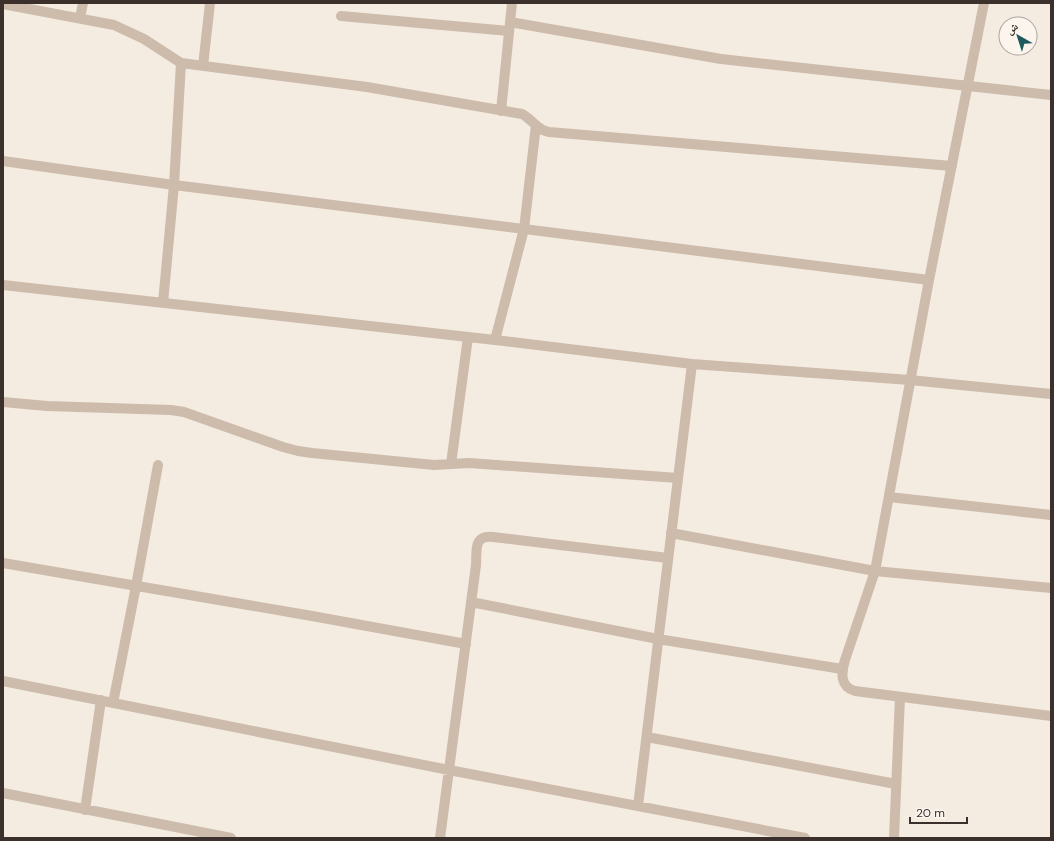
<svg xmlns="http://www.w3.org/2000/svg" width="1054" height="841" font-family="'DM Sans','Noto Naskh Arabic',sans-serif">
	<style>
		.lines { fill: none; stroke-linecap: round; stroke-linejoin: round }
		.minor { stroke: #cdbbac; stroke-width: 10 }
	</style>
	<rect width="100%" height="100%" fill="#f4ebe1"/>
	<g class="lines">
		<path class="minor" d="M984,3l-55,277 -54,291 -30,89c-4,13 -5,27 10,31l196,25
			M3,4l111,21 30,14 37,24 186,24 155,27c10,5 15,16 27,18l403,34
			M341,16l168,15
			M80,18l3,-15
			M510,22l211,37 330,36
			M203,66l7,-63
			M501,111l11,-108
			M3,161l171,24 755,95
			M3,285l492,55 197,24 218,16 141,14
			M163,303l11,-118 7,-122
			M495,340l29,-111 12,-104
			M3,402l44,4 124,4 13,2 99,35 15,4 14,2 122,12 35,-2 209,15
			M451,464l17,-127
			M889,497l162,18
			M671,533l204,38 176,17
			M3,563l309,53 154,28
			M471,602l187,37 184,30
			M3,681l446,89 356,68
			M113,703l23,-117 22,-121
			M647,737l249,47
			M3,793l228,45
			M638,806l54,-442
			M85,810l16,-110
			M440,838l36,-273c1,-15 -3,-30 17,-28l175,21
			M894,838l6,-141"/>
	</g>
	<rect width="1054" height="841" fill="none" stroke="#3b302b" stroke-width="8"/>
	<g transform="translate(1018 36) rotate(321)"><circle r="19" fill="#fbf5ee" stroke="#aea6a0"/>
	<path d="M0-3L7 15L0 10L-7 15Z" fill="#1f5a5e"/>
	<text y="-6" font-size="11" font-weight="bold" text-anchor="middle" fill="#3b302b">ش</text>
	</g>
	<path d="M910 817v6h57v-6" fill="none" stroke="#3b302b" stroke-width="2"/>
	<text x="916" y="817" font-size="12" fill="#3b302b" stroke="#fbf5ee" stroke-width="3" paint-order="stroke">20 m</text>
</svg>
